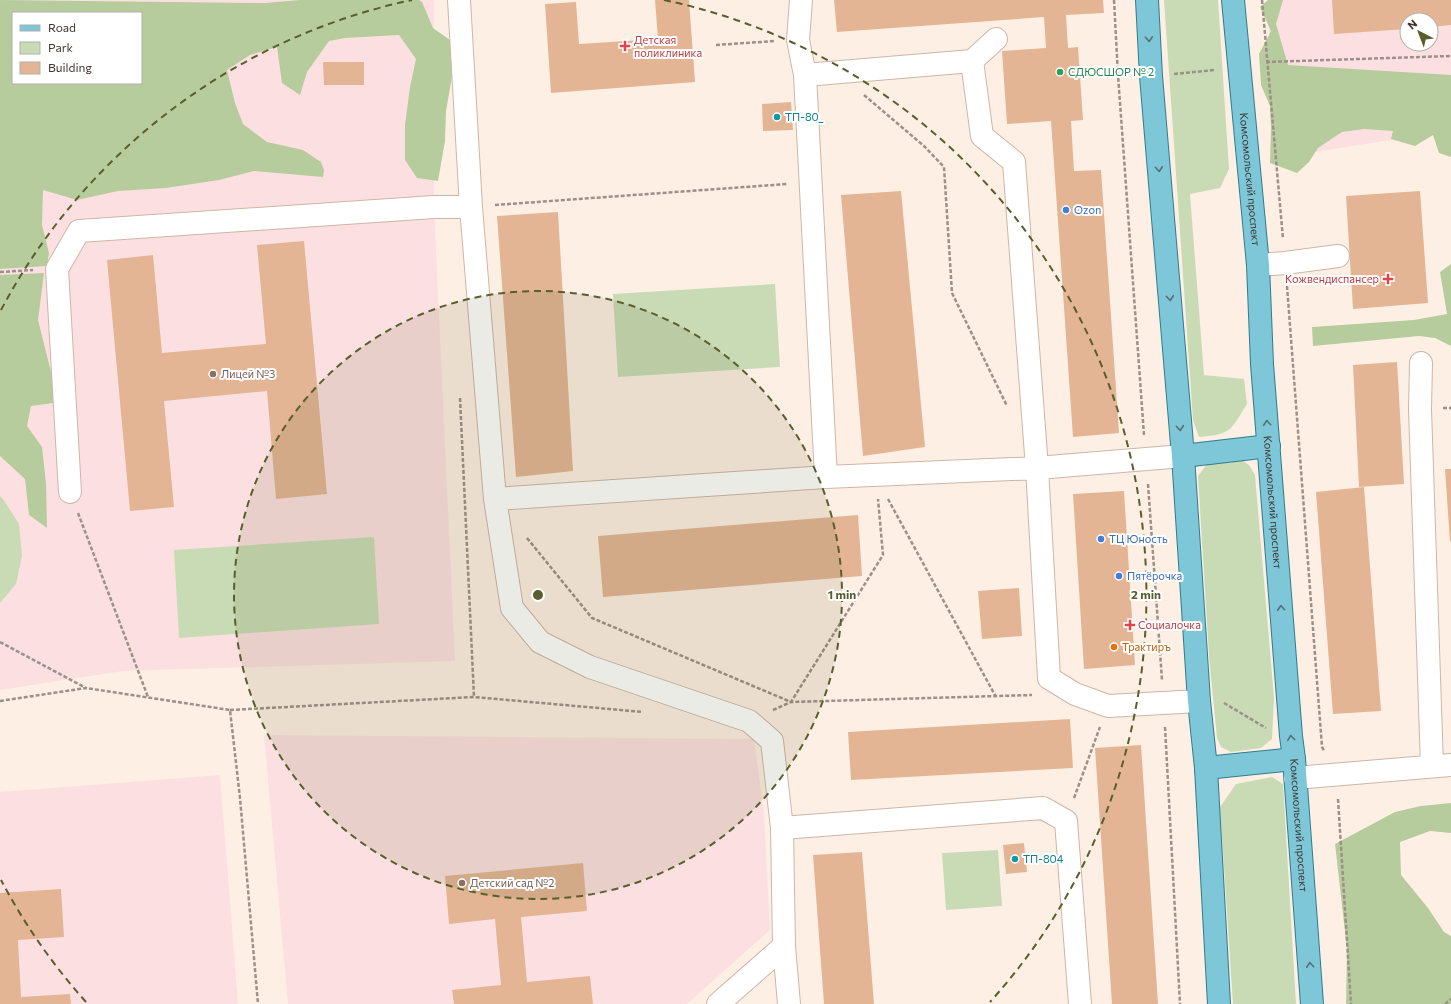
<svg xmlns="http://www.w3.org/2000/svg" width="1451" height="1004" font-family="Commissioner,sans-serif">
	<style>
		.education { fill: #fce0e1; fill-rule: evenodd }
		.green { fill: #c9dbb5 }
		.forest { fill: #b6cc9c; fill-rule: evenodd }
		.building { fill: #e4b594 }
		.lines { fill: none; stroke-linecap: round; stroke-linejoin: round }
		.minor-casing { stroke: #cdb6a6; stroke-width: 24 }
		.major-casing { stroke: #2f7c8c; stroke-width: 24 }
		.path { stroke: #9c9088; stroke-width: 2.5; stroke-dasharray: 4 2; stroke-linecap: butt }
		.minor { stroke: #fff; stroke-width: 22 }
		.major { stroke: #7dc7d8; stroke-width: 22 }
		.oneway { stroke: #587073 }
		.ring { fill: none; stroke: #595e2c; stroke-width: 2; stroke-dasharray: 7 5 }
		.health-dot { fill: #e0444e; stroke: #fff; stroke-width: 1.5 }
		.leisure-dot { fill: #2e9e5b; stroke: #fff; stroke-width: 1.5 }
		.culture-dot { fill: #0f9aa8; stroke: #fff; stroke-width: 1.5 }
		.shop-dot { fill: #3f7fe0; stroke: #fff; stroke-width: 1.5 }
		.education-dot { fill: #8d6e63; stroke: #fff; stroke-width: 1.5 }
		.food-dot { fill: #e8710a; stroke: #fff; stroke-width: 1.5 }
		.labels { text-anchor: middle; stroke-width: 4; stroke-linejoin: round; paint-order: stroke }
		.health-label { font-size: 11px; fill: #be3a42; stroke: #fff; text-anchor: start }
		.leisure-label { font-size: 11px; fill: #27864d; stroke: #fff; text-anchor: start }
		.culture-label { font-size: 11px; fill: #0d838f; stroke: #fff; text-anchor: start }
		.street-label { font-size: 11px; fill: #3f362f; stroke: #fff }
		.shop-label { font-size: 11px; fill: #366cbe; stroke: #fff; text-anchor: start }
		.education-label { font-size: 11px; fill: #785e54; stroke: #fff; text-anchor: start }
		.food-label { font-size: 11px; fill: #c56008; stroke: #fff; text-anchor: start }
		.centre { fill: #595e2c; stroke: #fff; stroke-width: 2 }
		.ring-label { font-size: 12px; text-anchor: middle; font-weight: bold; fill: #595e2c; stroke: #fff; stroke-width: 4; stroke-linejoin: round; paint-order: stroke }
	</style>
	<rect width="100%" height="100%" fill="#feefe5"/>
	<path class="education" d="M0,0h434v207l21,454 -332,10 -123,19zM13,13h128v70h-128z
		M1267,0h184v132l-3,-1 -171,27zM1407,20h24v24h-24z
		M264,735l490,4 10,74 6,117 -83,74h-399z
		M220,775l18,229h-238v-212z"/>
	<path class="green" d="M1164,0h54l11,169 -9,19 -30,6 14,181 40,4 3,25c-17,27 -15,30 -48,33l-6,-17z
		M775,284l5,83 -162,10 -5,-83z
		M1239,458l10,7 6,10 19,223 -2,41 -11,9 -30,4 -10,-5 -4,-9 -8,-82 -11,-180 9,-12z
		M0,496l3,3 16,25 3,32 -6,28 -16,19z
		M374,537l5,87 -200,14 -5,-88z
		M1272,777l11,7 13,220h-63l-13,-197 16,-23z
		M998,850l4,56 -56,4 -4,-57z"/>
	<path class="forest" d="M0,0l265,3 35,-3h119l3,2 11,26 17,12 3,31 -7,40 -1,30 -7,40 -21,-3 -12,-18v-35l5,-38 6,-28 -17,-24 -54,3 -16,3 -22,31 -7,23 -18,-12 -5,-36 -27,8 -23,15 8,33 8,21 24,18 36,8 18,12 3,8 -1,7 -69,-6 -35,9 -53,8 -48,3 -41,9 -34,-10 -1,35 7,28 -2,13 -47,3zM13,13h128v70h-128z
		M1268,0h15l-7,24 12,41 163,10v82l-12,-4 -6,-18 -18,11 -24,-7 2,-8 -29,-2 -22,3 -24,16 -9,14 -12,11 -27,-10 1,-35 -1,-22 -9,-21 -2,-31 12,-23 -11,-24z
		M1451,264v82l-16,-8 -16,-2 -106,10 -1,-19 102,-7 33,-6 -7,-42z
		M44,273l-6,47 15,60v23l-22,3 -4,20 15,21 4,36 1,45 -18,-13 -4,-36 -25,-23v-181z
		M1451,803v30l-21,-2 -30,11 1,33 27,33 16,24 7,4v68h-105l1,-55 -12,-105 60,-32 26,-6z"/>
	<path class="building" d="M655,0h34l6,82 -144,11 -6,-89 31,-2 3,42 79,-5z
		M834,0h269l1,13 -38,2 2,33 10,-1 5,73 -12,1 3,50 27,-1 18,263 -46,4 -22,-316 -44,3 -5,-73 44,-3 -2,-31 -207,15z
		M1332,0h119v25l-20,2v-7h-24v9l-73,5z
		M323,62h41v23h-40z
		M791,102l2,28 -30,1 -1,-27z
		M901,191l24,256 -62,9 -22,-261z
		M1420,191l8,112 -75,6 -7,-113z
		M558,212l15,259 -57,6 -19,-261z
		M304,241l23,253 -51,5 -9,-108 -103,10 10,106 -44,4 -23,-251 46,-5 9,98 104,-9 -9,-99z
		M1397,362l7,122 -45,3 -6,-122z
		M1445,469h6v72l-1,1z
		M1364,487l17,224 -48,3 -17,-222z
		M1124,491l11,174 -51,4 -11,-175z
		M858,515l4,61 -259,21 -5,-61z
		M1019,588l3,48 -40,3 -4,-48z
		M1070,719l3,49 -222,12 -3,-48z
		M1141,745l17,259h-46l-17,-256z
		M1024,843l3,29 -21,2 -3,-29z
		M862,852l12,152h-50l-11,-149z
		M583,863l4,48 -66,6 6,65 63,-6 3,28h-139l-2,-14 49,-5 -6,-66 -46,5 -4,-48z
		M61,889l3,48 -46,3 3,57 49,-3 1,10h-71v-111z"/>
	<g class="lines">
		<g class="minor-casing">
			<path id="minor" d="M459,0l12,207 24,292 17,109 28,34 50,25 159,54 23,20 10,87
				M801,0l-3,40 7,35 21,402
				M972,61l10,75 32,26 23,306 12,210 26,16 33,12 91,-5
				M805,75l167,-14 24,-22
				M1258,265l27,-2 53,-7
				M1421,363l-1,46 12,357
				M70,492l-13,-223 22,-38 355,-24h37
				M495,499l331,-22 211,-9 146,-12
				M1295,778l156,-13
				M718,1004l66,-58
				M789,1004l-5,-58 -2,-118 261,-20 23,13 14,183"/>
		</g>
		<g class="major-casing">
			<g id="major">
				<path d="M1147,0l4,76 32,380 16,245 7,67 13,236"/>
				<path id="s1" d="M1233,0l25,265 4,99 29,372 3,23 18,245"/>
				<path d="M1183,456l86,-10"/>
				<path d="M1206,768l88,-9"/>
			</g>
		</g>
		<path class="path" d="M1114,0l4,75 26,360
			M1262,0l21,239
			M716,45l59,-4
			M1266,62l185,-6
			M1174,74l41,-4
			M1118,75h10
			M864,95l60,51 20,21 8,126 55,113
			M495,205l292,-21
			M0,272l33,-2
			M1287,286l35,461 2,4
			M460,398l14,299
			M1443,408h8
			M1148,484l14,196
			M888,499l108,198
			M78,513l70,184
			M527,538l65,80 199,84 92,-147 -5,-56
			M0,642l86,46
			M0,701l86,-13 144,22 10,88 18,206
			M1224,703l42,25
			M230,710l244,-13 169,15
			M773,710l18,-8 241,-7
			M1165,727l15,277
			M1074,798l26,-71
			M1338,799l13,205
			M1445,1004l6,-5"/>
		<use href="#minor" class="minor"/>
		<use href="#major" class="major"/>
	</g>
	<defs><path id="oneway-chevron" d="M-2-3.5L2.5 0L-2 3.5" fill="none" stroke-width="1.6" stroke-linecap="round" stroke-linejoin="round"/></defs>
	<g class="oneway">
		<use href="#oneway-chevron" transform="translate(1149 39) rotate(87)"/>
		<use href="#oneway-chevron" transform="translate(1159 169) rotate(85)"/>
		<use href="#oneway-chevron" transform="translate(1170 298) rotate(85)"/>
		<use href="#oneway-chevron" transform="translate(1267 423) rotate(-95)"/>
		<use href="#oneway-chevron" transform="translate(1180 428) rotate(85)"/>
		<use href="#oneway-chevron" transform="translate(1281 608) rotate(-94)"/>
		<use href="#oneway-chevron" transform="translate(1291 738) rotate(-97)"/>
		<use href="#oneway-chevron" transform="translate(1310 965) rotate(-94)"/>
	</g>
	<circle cx="538" cy="595" r="304" fill="#595e2c" fill-opacity=".12"/>
	<g class="ring">
		<circle cx="538" cy="595" r="304"/>
		<path d="M86 1002A608 608 0 0 1 1 880M1 310A608 608 0 0 1 412 0M664 0A608 608 0 0 1 990 1002"/>
	</g>
	<g class="health-dot">
		<path d="M623 40h4v4h4v4h-4v4h-4v-4h-4v-4h4z"/>
		<path d="M1386 273h4v4h4v4h-4v4h-4v-4h-4v-4h4z"/>
		<path d="M1128 619h4v4h4v4h-4v4h-4v-4h-4v-4h4z"/>
	</g>
	<circle class="leisure-dot" cx="1060" cy="72" r="4"/>
	<g class="culture-dot">
		<circle cx="777" cy="117" r="4"/>
		<circle cx="1015" cy="859" r="4"/>
	</g>
	<g class="shop-dot">
		<circle cx="1066" cy="210" r="4"/>
		<circle cx="1101" cy="539" r="4"/>
		<circle cx="1119" cy="576" r="4"/>
	</g>
	<g class="education-dot">
		<circle cx="213" cy="374" r="4"/>
		<circle cx="462" cy="883" r="4"/>
	</g>
	<circle class="food-dot" cx="1114" cy="647" r="4"/>
	<g class="labels">
		<g class="health-label">
			<text x="634" y="44">Детская<tspan x="634" dy="13">поликлиника</tspan></text>
			<text x="1379" y="283" text-anchor="end">Кожвендиспансер</text>
			<text x="1138" y="629">Социалочка</text>
		</g>
		<g class="leisure-label">
			<text x="1068" y="76">СДЮСШОР № 2</text>
		</g>
		<g class="culture-label">
			<text x="785" y="121">ТП-80_</text>
			<text x="1023" y="863">ТП-804</text>
		</g>
		<g class="street-label">
			<text dy="4" stroke="none"><textPath href="#s1" startOffset="180">Комсомольский проспект</textPath></text>
			<text dy="4" stroke="none"><textPath href="#s1" startOffset="504">Комсомольский проспект</textPath></text>
			<text dy="4" stroke="none"><textPath href="#s1" startOffset="828">Комсомольский проспект</textPath></text>
		</g>
		<g class="shop-label">
			<text x="1074" y="214">Ozon</text>
			<text x="1109" y="543">ТЦ Юность</text>
			<text x="1127" y="580">Пятёрочка</text>
		</g>
		<g class="education-label">
			<text x="221" y="378">Лицей №3</text>
			<text x="470" y="887">Детский сад №2</text>
		</g>
		<g class="food-label">
			<text x="1122" y="651">Трактиръ</text>
		</g>
	</g>
	<circle cx="538" cy="595" r="6" class="centre"/>
	<g class="ring-label">
		<text x="842" y="599">1 min</text>
		<text x="1146" y="599">2 min</text>
	</g>
	<rect x="12" y="12" width="130" height="72" fill="#ffffff" stroke="#b2afac"/>
	<rect x="20" y="25" width="20" height="6" fill="#7dc7d8" stroke="#b2afac"/>
	<text x="48" y="32" font-size="12" fill="#3f362f">Road</text>
	<rect x="20" y="42" width="20" height="12" fill="#c9dbb5" stroke="#b2afac"/>
	<text x="48" y="52" font-size="12" fill="#3f362f">Park</text>
	<rect x="20" y="62" width="20" height="12" fill="#e4b594" stroke="#b2afac"/>
	<text x="48" y="72" font-size="12" fill="#3f362f">Building</text>
	<g transform="translate(1419 32) rotate(318)"><circle r="19" fill="#ffffff" stroke="#b2afac"/>
	<path d="M0-3L7 15L0 10L-7 15Z" fill="#595e2c"/>
	<text y="-6" font-size="11" font-weight="bold" text-anchor="middle" fill="#3f362f">N</text>
	</g>
</svg>
